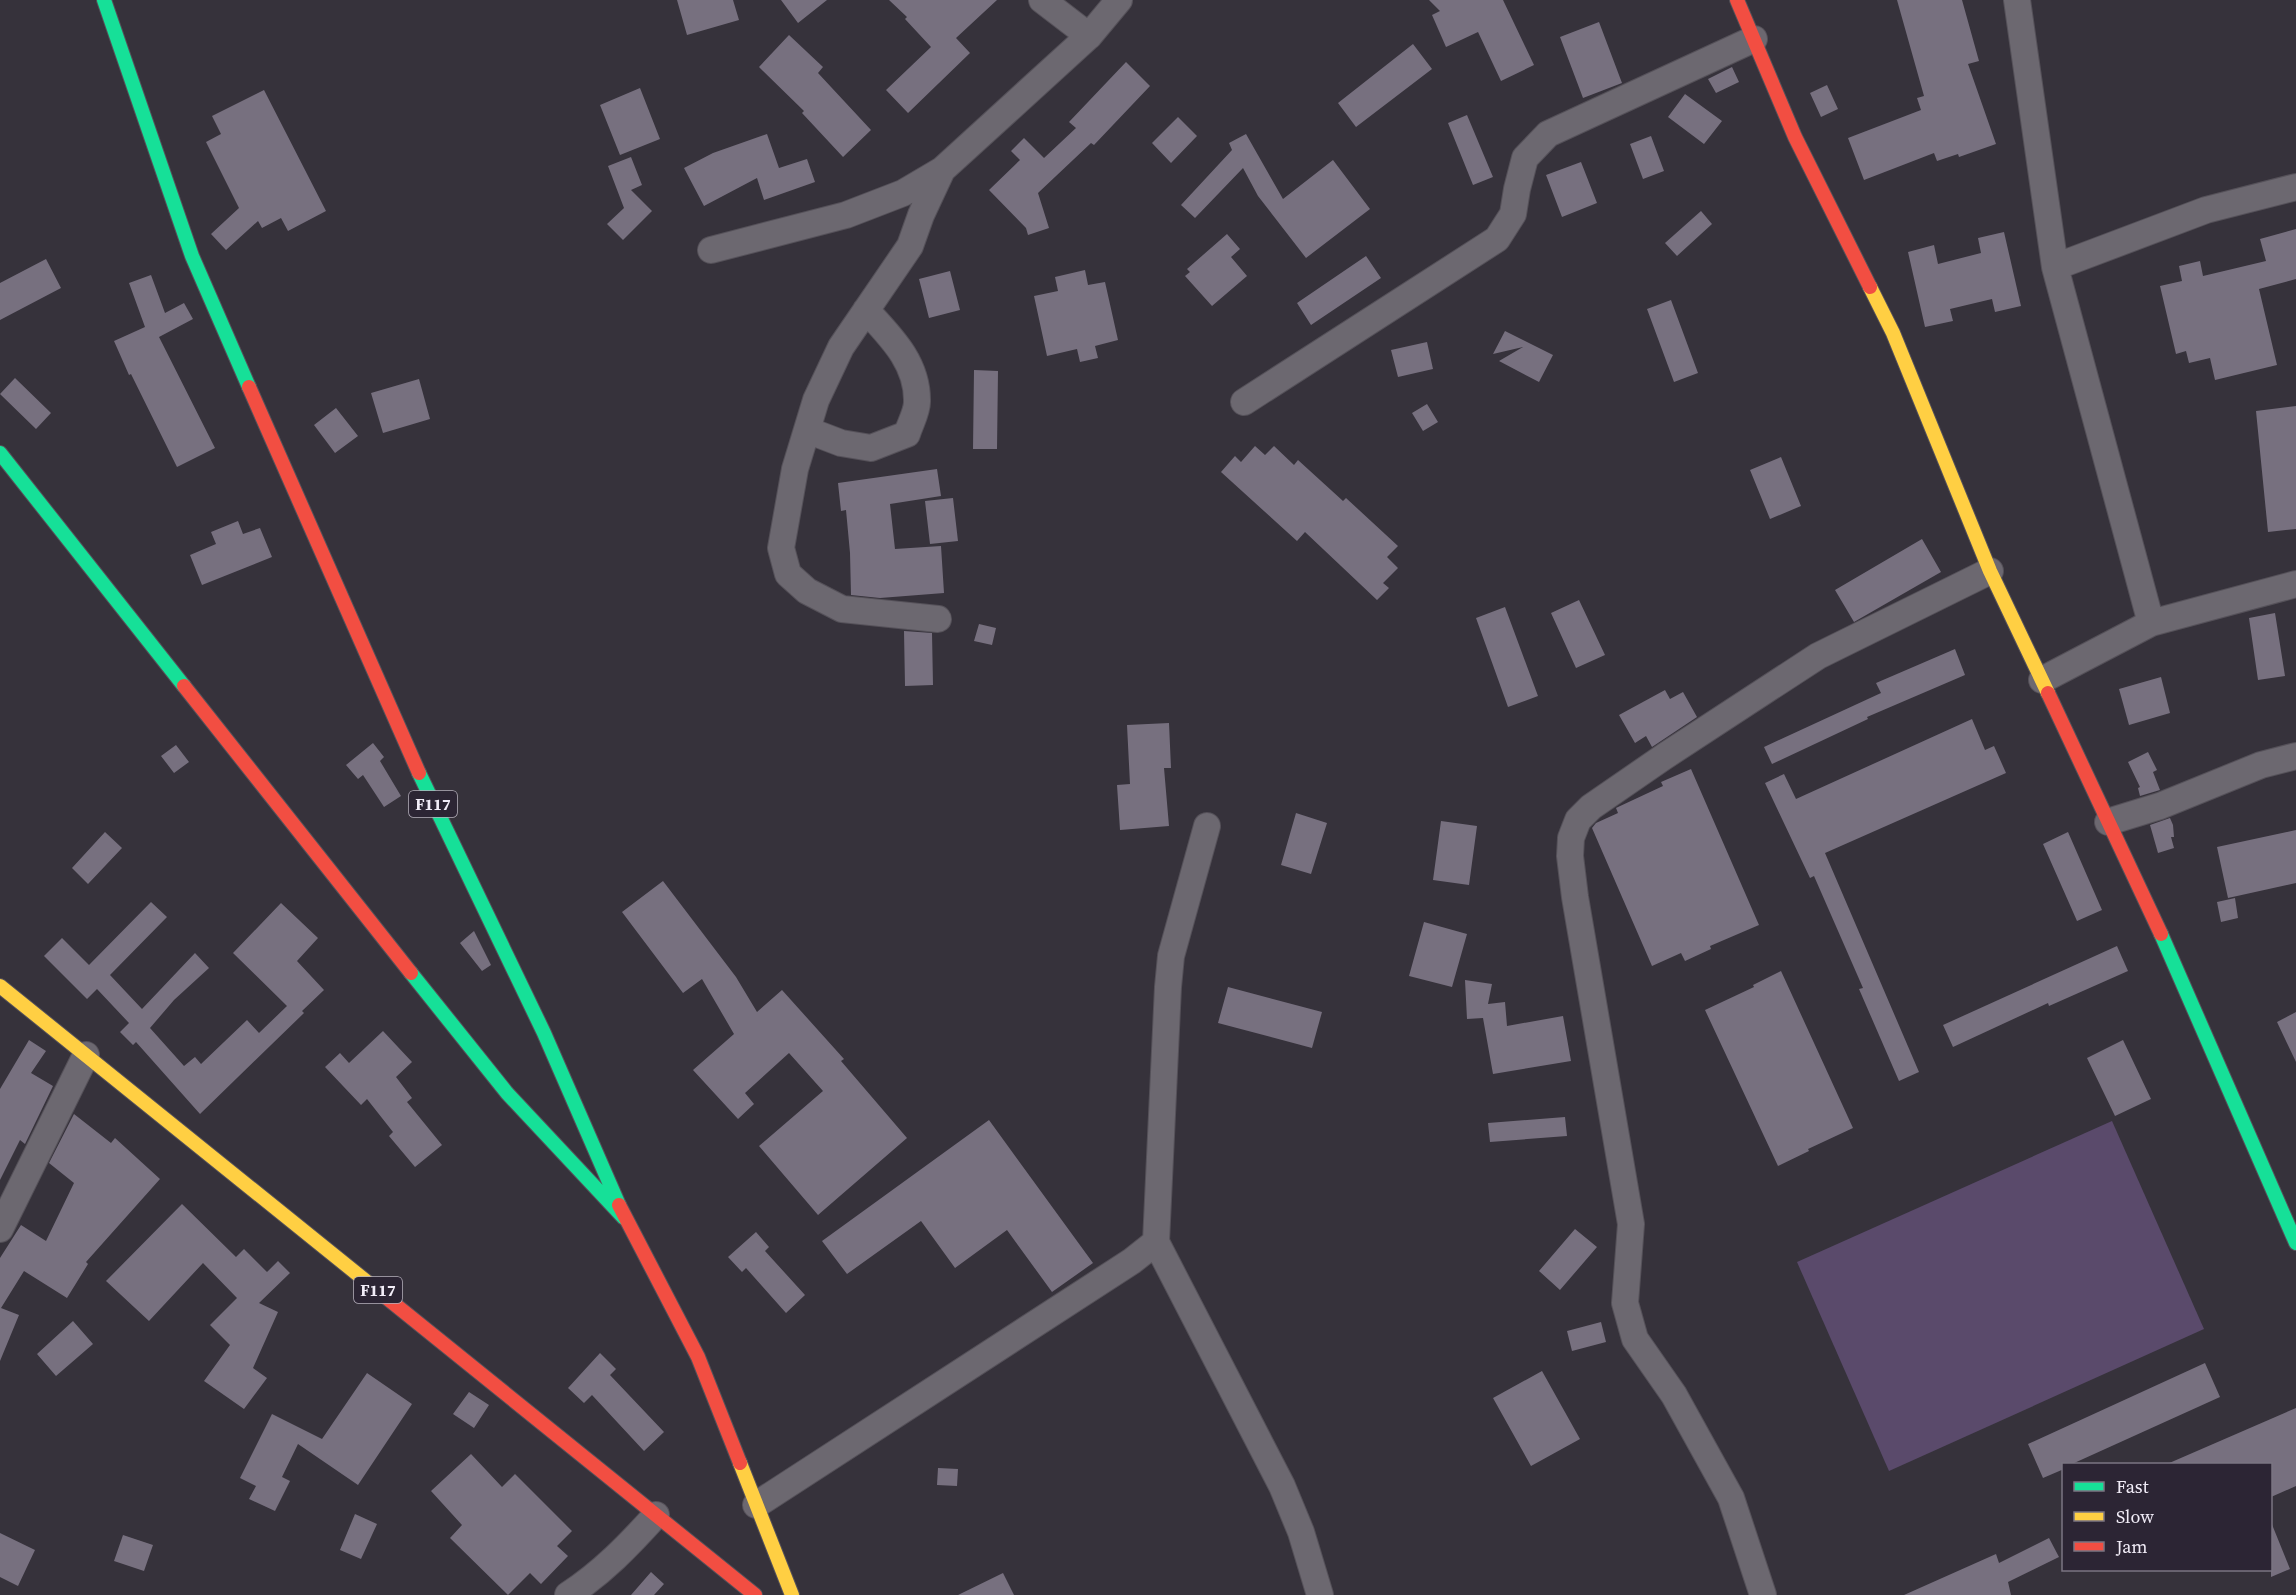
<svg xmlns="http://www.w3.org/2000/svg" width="2296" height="1595" font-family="'Source Serif 4',serif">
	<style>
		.green { fill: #5a4a6b }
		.building { fill: #77707f }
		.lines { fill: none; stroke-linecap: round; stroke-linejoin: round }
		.street-casing { stroke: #555159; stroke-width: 28 }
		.fast-casing { stroke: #555159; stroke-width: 16 }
		.slow-casing { stroke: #555159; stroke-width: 16 }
		.jam-casing { stroke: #555159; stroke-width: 16 }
		.street { stroke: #6c6870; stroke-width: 26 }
		.fast { stroke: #16e098; stroke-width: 14 }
		.slow { stroke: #ffcf43; stroke-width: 14 }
		.jam { stroke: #f24e42; stroke-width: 14 }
		.labels { text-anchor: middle; stroke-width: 6; stroke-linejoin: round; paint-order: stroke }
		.shield { fill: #2c2534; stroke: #b7b1bd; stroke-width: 1.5 }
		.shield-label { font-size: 16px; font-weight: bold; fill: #f2edf8 }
	</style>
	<rect width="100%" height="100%" fill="#36323b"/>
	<path class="green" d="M2112,1121l92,208 -315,142 -92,-209z"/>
	<path class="building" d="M677,0h56l6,20 -52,15z
		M781,0h46l-29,23z
		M889,0h108l-41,38 14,15 -62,60 -22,-23 45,-43 -26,-28 2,-2z
		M1429,0h74l31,65 -33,16 -23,-49 -32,15 -14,-32 8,-4z
		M1897,0h65l17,61 -11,3 28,80 -37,13 -1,-3 -21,7 -3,-8 -70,27 -16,-42 73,-28 -4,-12 7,-2z
		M1599,22l23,61 -39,15 -23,-61z
		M789,35l34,32 -5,6 53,57 -28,27 -41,-44 2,-2 -45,-44z
		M1413,44l19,25 -76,58 -18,-24z
		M1126,62l24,24 -56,59 -3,-2 -53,50 11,35 -21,7 -2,-7 -37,-38 31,-30 -9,-9 13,-13 20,20 32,-30 -7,-6z
		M1732,67l7,15 -23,11 -8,-14z
		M1827,85l11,24 -17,8 -11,-24z
		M640,88l20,51 -40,16 -20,-50z
		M264,90l62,121 -38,20 -7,-13 -19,10 -4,-7 -32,29 -15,-16 28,-26 -33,-66 15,-8 -9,-18z
		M1685,94l37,27 -18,23 -36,-27z
		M1467,115l26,62 -20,8 -25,-62z
		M1178,117l19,19 -26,27 -19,-20z
		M767,134l12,34 28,-9 8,23 -51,18 -7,-22 -53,28 -20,-38 29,-15z
		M1246,134l37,65 50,-39 37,49 -64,49 -48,-62 -15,-28 -48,50 -14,-13 51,-55 -3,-7z
		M1651,136l13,35 -21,8 -13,-35z
		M631,157l11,28 -11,5 21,21 -29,29 -16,-16 17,-16 -16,-42z
		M1581,162l16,41 -35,14 -16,-42z
		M1701,211l11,13 -35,32 -12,-13z
		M2296,229v50l-37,10 18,76 -62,15 -5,-22 -21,5 -3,-12 -10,3 -16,-68 22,-5 -3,-15 21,-5 3,15 63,-15 -6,-22z
		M2004,232l17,74 -26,6 -3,-13 -42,10 3,12 -28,6 -17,-75 26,-7 4,19 43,-11 -3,-15z
		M1227,234l13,15 -9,8 16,19 -35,30 -27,-30 5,-4 -3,-3z
		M1366,256l15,22 -70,47 -14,-22z
		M46,259l15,29 -61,32v-37z
		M1085,270l3,15 17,-3 13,58 -23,6 3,12 -18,4 -3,-13 -30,7 -13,-60 24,-5 -3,-14z
		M950,271l10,39 -31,8 -10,-39z
		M151,275l14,38 19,-10 9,16 -34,18 56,111 -38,19 -46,-93 -2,1 -15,-34 31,-14 -16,-44z
		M1671,300l27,73 -24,9 -27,-73z
		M1505,331l48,24 -14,27 -40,-21 24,-14 -30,7z
		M1427,342l6,27 -35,8 -7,-27z
		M974,370l24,1 -1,78h-24z
		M15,378l36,35 -15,16 -36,-35z
		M419,379l11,40 -47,14 -12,-40z
		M1427,404l11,18 -15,9 -11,-18z
		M2296,406v123l-28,3 -12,-121z
		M336,408l22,28 -23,17 -21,-28z
		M1255,446l10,9 9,-9 20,19 4,-5 45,41 3,-3 52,48 -11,11 11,11 -15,15 6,5 -12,12 -72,-68 -8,9 -76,-69 14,-16 6,6z
		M1781,457l20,49 -31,13 -20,-49z
		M937,469l4,27 -51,8 5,45 46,-3 3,47 -64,5 -29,-3 -1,-42 -4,-43 -5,1 -3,-28z
		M953,498l5,43 -28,3 -5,-43z
		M238,521l5,13 17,-6 12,29 -70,28 -12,-30 26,-11 -5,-12z
		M1922,539l19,33 -87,50 -19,-32z
		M1579,600l26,55 -29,13 -25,-55z
		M1505,607l33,89 -30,11 -32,-89z
		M2275,613l10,63 -27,4 -9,-62z
		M979,624l17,4 -4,17 -18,-4z
		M904,631l28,2 1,52 -28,1z
		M1955,649l10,26 -98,42 1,2 -96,45 -8,-17 117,-54 -5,-10z
		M2161,677l9,36 -41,12 -10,-36z
		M1665,690l5,9 13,-7 14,25 -45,30 -6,-11 -11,7 -16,-28z
		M1972,719l13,31 9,-4 12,27 -181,80 94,219 -20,9 -40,-92 4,-1 -49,-112 -4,2 -45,-95 19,-9 12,25z
		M1169,723l2,45h-7l5,58 -49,4 -3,-45 13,-1 -3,-59z
		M373,743l11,14 -4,4 21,35 -17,11 -21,-32 -5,4 -12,-14z
		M176,745l13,17 -15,11 -13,-17z
		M2148,752l9,18 -4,2 7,18 -20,6 -2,-8 2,-1 -12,-25z
		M1691,769l68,156 -49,21 1,3 -26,12 -4,-8 -29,13 -60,-138 4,-5 22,-10 -2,-5 2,-1 45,-21 -2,-4z
		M1296,813l31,10 -16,51 -30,-9z
		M2170,818l3,7 1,12h-3l3,11 -16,5 -8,-28z
		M1441,821l36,5 -8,59 -36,-5z
		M2296,830v53l-68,15 -11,-51z
		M105,832l17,16 -34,36 -16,-16z
		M2068,832l34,78 -25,11 -34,-77z
		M663,881l73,96 21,35 25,-22 62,69 -3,2 66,77 -89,77 -59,-69 64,-55 -34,-38 -44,40 9,11 -16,15 -45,-49 41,-36 -32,-55 -19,14 -61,-81z
		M2235,898l3,20 -17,4 -4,-20z
		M151,902l16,15 -57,58 32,34 53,-56 14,15 -35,32 -24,28 34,38 11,-9 6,7 46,-44 12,13 28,-27 -54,-53 48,-50 37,35 -21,23 27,29 -22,21 2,2 -104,101 -64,-72 -3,3 -13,-13 9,-9 -32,-34 -10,10 -43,-43 18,-18 27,27z
		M1424,922l43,12 -15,53 -43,-11z
		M474,931l17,34 -9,6 -22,-28z
		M2117,946l11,25 -79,35 -1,-3 -95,44 -10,-22z
		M1781,971l72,157 -45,21 1,2 -31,15 -73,-156 49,-23 -1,-2z
		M1465,980l27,4 -4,20 17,-2 2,24 56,-10 8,45 -78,13 -10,-56 -16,1z
		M1228,987l94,25 -10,36 -94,-25z
		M2296,1012v50l-19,-40z
		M383,1031l29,31 -16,15 16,21 -5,4 35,43 -27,22 -26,-31 4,-4 -26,-33 -6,6 -36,-38 15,-14 9,10z
		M29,1040l17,11 -15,22 22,13 -28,58 -5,-4 -20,40v-91z
		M2123,1040l28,59 -36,17 -28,-58z
		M74,1114l37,29 4,-5 45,41 -74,83 2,2 -21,34 -43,-27 -23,37 18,7 -19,46v-103l21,-33 25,16 28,-58 -25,-20z
		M1565,1117l2,19 -77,6 -2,-19z
		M989,1120l104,143 -41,29 -45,-62 -52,38 -34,-47 -74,53 -25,-33z
		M182,1204l54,53 8,-8 23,23 11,-11 12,12 -31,30 19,9 -25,56 14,10 -23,31 -40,-28 26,-36 -20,-20 27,-27 -34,-35 -54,58 -43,-40z
		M1575,1229l22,18 -37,43 -21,-19z
		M756,1232l13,15 -4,4 40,44 -19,18 -40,-45 -4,4 -14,-15z
		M73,1321l20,23 -37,32 -19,-22z
		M1601,1322l5,20 -34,9 -5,-20z
		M600,1353l16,16 -6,6 54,57 -20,19 -52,-56 -8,8 -16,-15z
		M2205,1363l15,34 -148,67h-8v5l-21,9 -15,-34z
		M1542,1371l38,68 -49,27 -38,-68z
		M367,1373l45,31 -54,81 -60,-41 -16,33 8,4 -15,30 -26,-12 7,-13 -16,-8 32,-64 50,25z
		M469,1392l20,13 -15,23 -21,-14z
		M2296,1408v78l-25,11v-33h-104z
		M471,1454l31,33 13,-13 57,57 -15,15 11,10 -27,28 -11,-11 -22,22 -58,-57 12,-13 -31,-34z
		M938,1468l20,1 -1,17 -20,-1z
		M355,1514l22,10 -16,35 -21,-9z
		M2271,1522l19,47 -19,8z
		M0,1533l35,17 -17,36 -18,-9z
		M123,1535l30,10 -9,26 -30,-10z
		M2049,1538l10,19 -51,25 3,13h-107l92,-41 3,9z
		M651,1572l13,12 -10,11h-23z
		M1003,1573l11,22h-56z"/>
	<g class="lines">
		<g class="street-casing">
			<path id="street" d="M1042,0l47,36
				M2017,0l38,267 96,356
				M711,250l135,-35 57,-22 39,-23 147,-134 30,-36
				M2055,267l151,-57 90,-23
				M1244,402l253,-163 16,-25 4,-25 8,-31 23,-24 206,-95
				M807,430l34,13 30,5 36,-14c3,-10 10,-22 10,-32 1,-39 -26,-65 -51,-92
				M938,619l-96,-10 -35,-18 -19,-17 -7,-26 14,-79 21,-69 25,-53 69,-101 11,-31 21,-45
				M2042,680l109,-57 145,-39
				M2108,822l52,-16 101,-41 35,-9
				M0,1229l86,-174
				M1156,1242l126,244 19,46 19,63
				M756,1505l376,-244 24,-19 12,-255 3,-31 36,-130
				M568,1595c34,-22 61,-50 88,-80
				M1763,1595l-32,-97 -57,-103 -39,-56 -10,-36 6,-79 -56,-327 -5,-41 1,-18 7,-18 13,-13 74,-51 153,-100 172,-85"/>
		</g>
		<g class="fast-casing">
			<path id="fast" d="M104,0l88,256 57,131
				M0,453l184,233
				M419,773l125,260 75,172
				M2161,934l135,309
				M411,973l96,120 117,125"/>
		</g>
		<g class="slow-casing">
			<path id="slow" d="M1870,287l23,46 97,238 58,122
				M0,986l382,308
				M740,1463l52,132"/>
		</g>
		<g class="jam-casing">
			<path id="jam" d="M1737,0l58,137 75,150
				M249,387l170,386
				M184,686l227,287
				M2048,693l113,241
				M619,1205l79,152 42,106
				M382,1294l373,301"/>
		</g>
		<use href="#street" class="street"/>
		<use href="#fast" class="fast"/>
		<use href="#slow" class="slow"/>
		<use href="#jam" class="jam"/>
	</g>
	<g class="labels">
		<g class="shield">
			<rect x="409" y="791" width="48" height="26" rx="4.5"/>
			<rect x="354" y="1277" width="48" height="26" rx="4.5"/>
		</g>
		<g class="shield-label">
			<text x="433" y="810">F117</text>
			<text x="378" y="1296">F117</text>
		</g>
	</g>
	<rect x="2062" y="1463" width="210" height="108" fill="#2c2534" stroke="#7b7582" stroke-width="1.5"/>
	<rect x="2074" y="1482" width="30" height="9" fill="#16e098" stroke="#7b7582" stroke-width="1.5"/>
	<text x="2116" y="1493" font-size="18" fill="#f2edf8">Fast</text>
	<rect x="2074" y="1512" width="30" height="9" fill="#ffcf43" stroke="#7b7582" stroke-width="1.5"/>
	<text x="2116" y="1523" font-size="18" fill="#f2edf8">Slow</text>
	<rect x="2074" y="1542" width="30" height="9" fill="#f24e42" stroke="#7b7582" stroke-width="1.5"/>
	<text x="2116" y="1553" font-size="18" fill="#f2edf8">Jam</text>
</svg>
